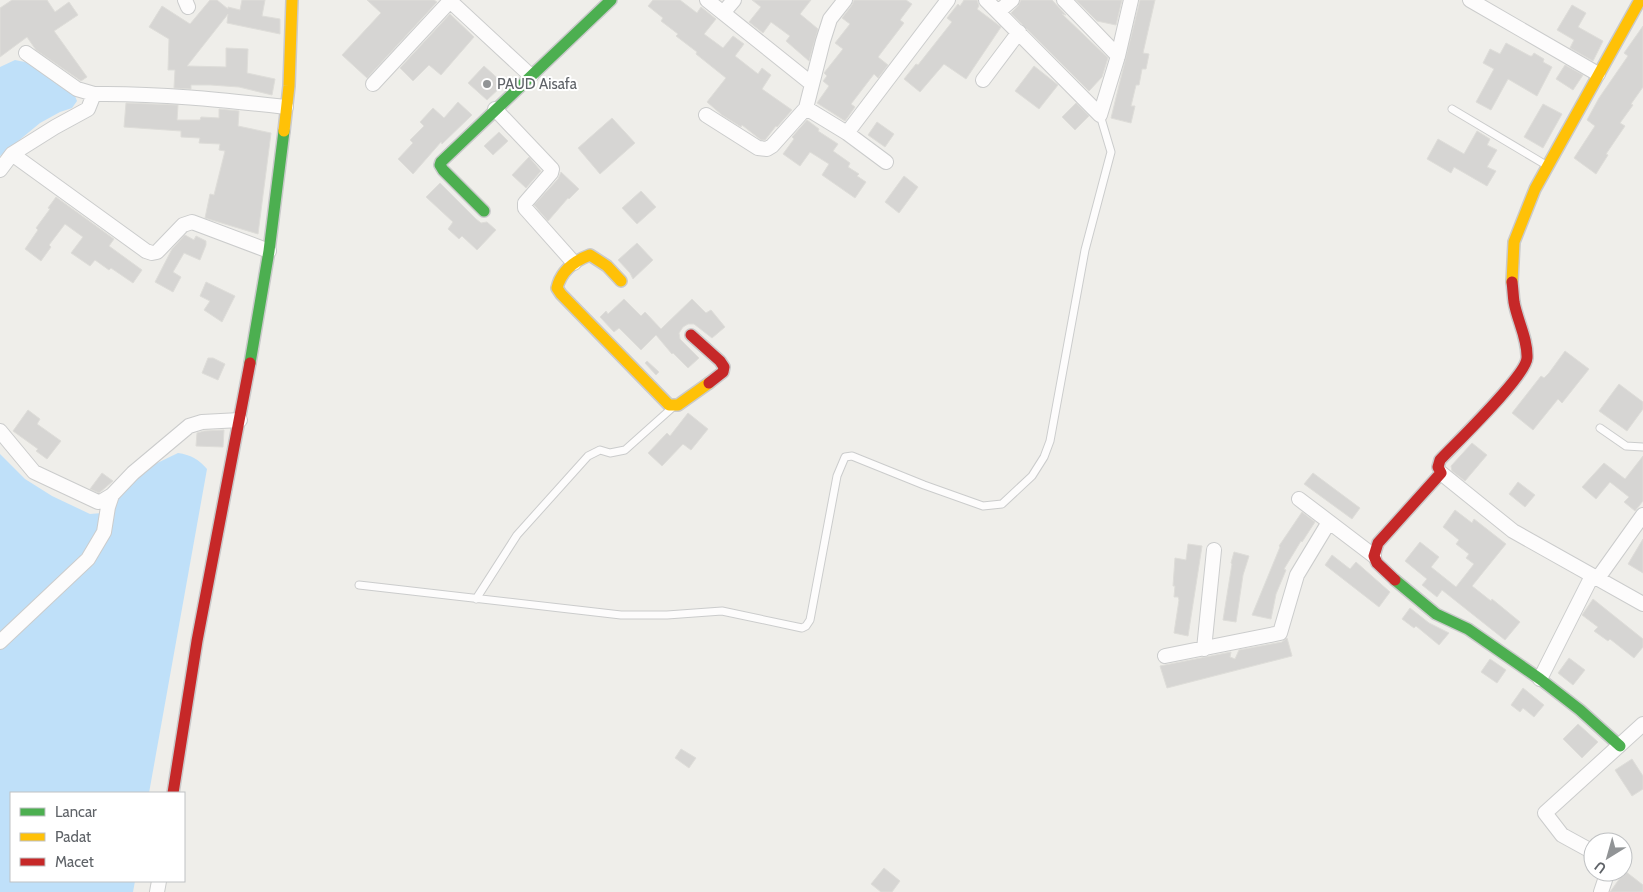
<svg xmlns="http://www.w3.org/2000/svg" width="1643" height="892" font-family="Cabin,sans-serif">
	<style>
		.water { fill: #bfe0f9 }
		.building { fill: #d6d5d3; stroke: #deddd9 }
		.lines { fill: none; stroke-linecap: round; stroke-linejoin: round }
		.lane-casing { stroke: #cbcccc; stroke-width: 9 }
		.street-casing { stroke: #cbcccc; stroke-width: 16 }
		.fast-casing { stroke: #cacacb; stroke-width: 14 }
		.slow-casing { stroke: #cacacb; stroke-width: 14 }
		.jam-casing { stroke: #cacacb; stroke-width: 14 }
		.lane { stroke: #fdfcfc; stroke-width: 7 }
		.street { stroke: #fdfcfc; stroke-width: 14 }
		.fast { stroke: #4caf50; stroke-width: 11 }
		.slow { stroke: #ffc107; stroke-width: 11 }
		.jam { stroke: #c62828; stroke-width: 11 }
		.poi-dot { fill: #919496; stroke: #fff; stroke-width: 2 }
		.labels { text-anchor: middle; stroke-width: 4; stroke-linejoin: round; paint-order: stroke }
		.poi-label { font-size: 15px; fill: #5f6368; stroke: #fff; text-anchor: start }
	</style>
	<rect width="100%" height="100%" fill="#efeeea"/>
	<path class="water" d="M15,60l15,3 43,28 4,10 -5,7 -12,4 -20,11 -40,33v-89z
		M178,453c13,2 20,6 29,16l-58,324h-138v88h124l-2,11h-133v-438l25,25 27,17 38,18 12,-1 19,-22 30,-25z"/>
	<path class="building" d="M12,0h35l8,12 14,-10 9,13 -24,16 33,46 -6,4 -45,-31 -9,-13 -27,20v-49z
		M210,0h7l11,9v-2l12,3 2,-10h23l-3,16 18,3v15l-53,-11 1,-9 -41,52 39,1v-19l22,1 -1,24 28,6 -3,16 -33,-8 -28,-2h-20v4l-17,-1 1,-18h-7l1,-31 -20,-12 13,-21 28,18z
		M367,0h67l3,2 -70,76 -25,-23 39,-42z
		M653,0h27l17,13 4,-6 15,12 -12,15 19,14 10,-12 11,8 -9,12 23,18 4,-6 9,7 -9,14 30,21 -15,17 -1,-1 -11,14h-4l-19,-15 -1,2 -19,-12 -15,-13 19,-24 -30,-24 1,-2 -21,-16 2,-2 -17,-13 2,-3 -15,-12z
		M752,0h59l-11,14 18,15 -9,32 -23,-20 4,-5 -19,-14 -8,11 -14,-11 12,-15z
		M854,0h52l6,4 -12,16 4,3 -26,34 10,8 -10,13 -4,-4 -23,30 4,3 -10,14 -28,-18 12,-17 -6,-5 4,-5 -3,-3 19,-24 -8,-6 15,-19 -8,-6 10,-13z
		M964,0h13l2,6 -2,3 24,18 -35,52 -22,-15 -24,28 -16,-13 12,-15 2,1 34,-43 -5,-4 11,-14 2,2z
		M1021,0h31l14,15 -4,-1 46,44 -6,19 -13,14 -78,-78 7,-7z
		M1076,0h46l-6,25 -19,-4z
		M1140,0h15l-12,53 6,1 -3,15h-4l-3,16h-3l-5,21h4l-4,17 -20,-5z
		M1572,5l14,8 -8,14 25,14 -10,20 -23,-13 4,-8 -17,-10z
		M450,14l24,23 -33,38 -12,-10 -16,16 -13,-13z
		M1643,26v61l-12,17 2,1 -13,18 5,3 -19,28 2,1 -12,19 -22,-16 21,-32 -8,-6 12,-22 29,-42 -4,-3z
		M1506,43l24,13h2l2,-3 10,6 -1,3 9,5 -15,29 -29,-17 -17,31 -15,-8 18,-33 -11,-6 7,-14 10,5z
		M1565,65l18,10 -10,15 -17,-11z
		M484,66l20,18 -17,16 -19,-17z
		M1034,66l24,19 -19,24 -24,-18z
		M458,102l14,13 -30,29 -1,-2 -28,32 -15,-15 15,-16 -3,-3 14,-14 -4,-4 13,-14 11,10z
		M126,103l52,2 -1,15h23l1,-3 18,1v-9l20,2 -1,15 33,7 -13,101 -53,-16 5,-24 4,1 11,-44 -6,-1 1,-6 -21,-1 1,-5 -19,-1v-6l-57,-4z
		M1076,103l13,13 -14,14 -13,-13z
		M1543,104l19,10 -19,34 -19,-11z
		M612,118l23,25 -35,31 -22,-26z
		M807,120l12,9 -1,2 20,13 -5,7 17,12 -2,4 11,7 -2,2 9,6 -11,16 -33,-23 7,-11 -19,-12 -10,14 -17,-12 11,-15 -2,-2z
		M877,122l17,12 -9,13 -17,-12z
		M1477,131l13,8 -3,6 10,5 -10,17 9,4 -9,15 -33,-19 -3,6 -24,-14 11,-20 26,15z
		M499,132l9,9 -15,14 -9,-9z
		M529,157l12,14 -15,17 -14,-13z
		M561,172l18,17 -10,10 -1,-1 -20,23 -14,-16 24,-26z
		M904,176l14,11 -19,26 -14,-11z
		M440,183l36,36 5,4 6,-1 9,8 -19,20 -15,-14 -3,3 -11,-10 5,-7 -27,-25z
		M641,191l15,16 -19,17 -15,-16z
		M56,197l58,42 -5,7 33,24 -9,13 -22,-15 -2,2 -14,-10 -5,6 -19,-13 12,-16 -18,-13 -16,21 2,2 -10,14 -16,-12 13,-19 -2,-2 14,-19 -2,-1z
		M185,235l9,5 2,-4 10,5v4l-6,15 -16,-7 -11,19 8,5 -8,15 -18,-10 17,-33z
		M637,243l16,17 -20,19 -3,-6 -12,-13z
		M206,282l29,14 -13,26 -18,-12 6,-9 -10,-5z
		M624,299l17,17 4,-4 16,17 31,-30 14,14 5,-3 14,17 -13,11 -18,-14h-6l-5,3 -4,6 1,6 19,19 -11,10 -15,-15 -1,1 -16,-19 -15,15 -22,-22 -5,4 -14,-15 6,-6 2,3z
		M1565,351l24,18 -27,34 -4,-4 -25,31 -21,-17 29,-37 3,2 5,-5z
		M208,358h5l12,6 -7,16 -16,-7z
		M647,361l12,11 -3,3 -11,-12z
		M1619,384l24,18v7l-16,22 -28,-20z
		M28,410l12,9 -3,5 24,17 -14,18 -11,-8 2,-2 -25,-18z
		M688,413l20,16 -17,21 -8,-6 -21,22 -14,-13 19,-20 3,3z
		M224,430l-1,17 -27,-1 1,-13 7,-2z
		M1472,443l15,12 -22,26 -13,-10 -1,-5z
		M1643,456v45l-8,10 -11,-9 5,-5 -19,-15 -14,17 -14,-12 22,-24 21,16z
		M102,473l11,8 -14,12 -9,-4z
		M1313,473l47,35 -8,11 -48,-35z
		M1518,482l17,13 -10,12 -16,-13z
		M1455,510l17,13 2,-4 32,25 -34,42 19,15 1,-2 28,23 -15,18 -63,-50 -5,7 -15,-12 5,-6 -22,-18 15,-19 19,15 -8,10 25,20 18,-23 -8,-6 3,-4 -13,-10 3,-4 -16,-13z
		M1302,512l13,10 -13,20 -1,-1 -17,28 2,1 -10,24 -5,25 -19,-4 28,-68 -1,-1z
		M1643,539v34l-15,-9z
		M1188,544l14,2 -14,90 -14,-3 5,-33 -1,-3h-4l1,-11h-2l2,-28 11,2z
		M1234,552l15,4 -6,19 -7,47 -13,-2 9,-56 -1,-1z
		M1332,555l18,14 6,-7 34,30 -11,15 -54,-42z
		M1593,599l50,40v8l-9,11 -24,-19 -2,2 -14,-10 4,-4 -16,-12z
		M1410,608l19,15 20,10 -10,12 -23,-19 -2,2 -12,-9z
		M1287,638l5,18 -125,32 -7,-22 71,-14 -1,5 5,2 4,-9 43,-8z
		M1569,658l16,12 -12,15 -15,-12z
		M1490,659l16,11 -9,13 -16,-11z
		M1523,688l21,17 -10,12 -11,-9 -3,4 -9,-7z
		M1578,724l20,18 -16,16 -19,-19z
		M681,749l15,9 -7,10 -14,-10z
		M1632,759l11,17v13l-11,7 -17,-26z
		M884,868l16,13 -8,11h-11l-10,-8z
		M1625,871l18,14v7h-33z"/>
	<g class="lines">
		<g class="lane-casing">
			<path id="lane" d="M1452,109l94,56
				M1600,428l26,18 17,1
				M359,585l262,30h46l55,-4 80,17 4,-2 4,-6 27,-144 8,-19 7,-1 72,29 59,21 19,-2 30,-28 12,-19 6,-16 35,-191 26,-98 -11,-37
				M476,599l41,-64 71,-79 12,-6 10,3 15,-3 47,-42"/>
		</g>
		<g class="street-casing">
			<path id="street" d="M185,0l3,7
				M449,0l82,76
				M707,0l105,84
				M986,0l114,115 18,-59 13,-56
				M1064,0l54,56
				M1470,0l128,74
				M998,12l14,-12
				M723,13l11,-13
				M983,80l36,-48
				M373,84l77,-83
				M94,94c64,-1 128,6 192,13
				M806,108l41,25 39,29
				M495,109l57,60 -1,4 -26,30v5l49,55
				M706,115l52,33 9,1 5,-3 34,-38 17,-67 7,-22 15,-19
				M847,133l101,-133
				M12,154l134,97 6,2 5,-1 26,-27 9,-3 77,29
				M0,170l12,-16 43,-27 33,-18 6,-15 -17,-5 -51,-36
				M0,431l34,41 64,30 4,-1 10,-6 21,-22 56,-47 13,-4 38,-2
				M1441,473l72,58 130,73
				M1299,499l75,57
				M1598,578l45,-63
				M0,642l88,-83 16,-27 4,-25 4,-12
				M1204,649l10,-99
				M1165,656l115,-23 17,-58 32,-53
				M1540,679l52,-103
				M1593,852l-31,-17 -17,-22 98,-89
				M157,892l2,-11
				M1601,892l4,-12v-8"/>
		</g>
		<g class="fast-casing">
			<path id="fast" d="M484,211l-41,-41 -3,-5 1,-3 170,-162
				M250,363l19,-112 15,-120
				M1395,580l41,34 32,15 72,50 40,31 40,36"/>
		</g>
		<g class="slow-casing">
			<path id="slow" d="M284,131l5,-45 3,-86
				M621,281l-14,-15 -17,-11c-16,6 -29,16 -33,33l4,6 108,111h9l31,-22
				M1512,282l2,-40 21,-53 105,-189"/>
		</g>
		<g class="jam-casing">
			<path id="jam" d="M691,335l29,26 4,6 -1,5 -14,11
				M1395,580l-18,-17 -3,-7 4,-13 63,-70 -3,-6 2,-7c16,-17 86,-84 87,-102 1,-19 -10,-38 -13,-56 -1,-7 -1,-13 -2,-20
				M173,793l24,-152 53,-278"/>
		</g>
		<use href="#lane" class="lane"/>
		<use href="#street" class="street"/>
		<use href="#fast" class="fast"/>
		<use href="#slow" class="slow"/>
		<use href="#jam" class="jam"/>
	</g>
	<circle class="poi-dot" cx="487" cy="84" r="5"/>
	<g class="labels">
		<g class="poi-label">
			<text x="497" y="89">PAUD Aisafa</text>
		</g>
	</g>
	<rect x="10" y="792" width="175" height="90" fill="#ffffff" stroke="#bfc1c3"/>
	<rect x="20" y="808" width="25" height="8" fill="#4caf50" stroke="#bfc1c3"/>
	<text x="55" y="817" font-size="15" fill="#5f6368">Lancar</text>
	<rect x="20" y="833" width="25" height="8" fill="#ffc107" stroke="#bfc1c3"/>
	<text x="55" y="842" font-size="15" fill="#5f6368">Padat</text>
	<rect x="20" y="858" width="25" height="8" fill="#c62828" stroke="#bfc1c3"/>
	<text x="55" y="867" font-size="15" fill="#5f6368">Macet</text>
	<g transform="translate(1608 857) rotate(217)"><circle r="24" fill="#ffffff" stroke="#bfc1c3"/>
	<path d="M0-4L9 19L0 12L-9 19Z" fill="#919496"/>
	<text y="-8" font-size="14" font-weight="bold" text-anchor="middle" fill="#5f6368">U</text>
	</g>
</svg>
